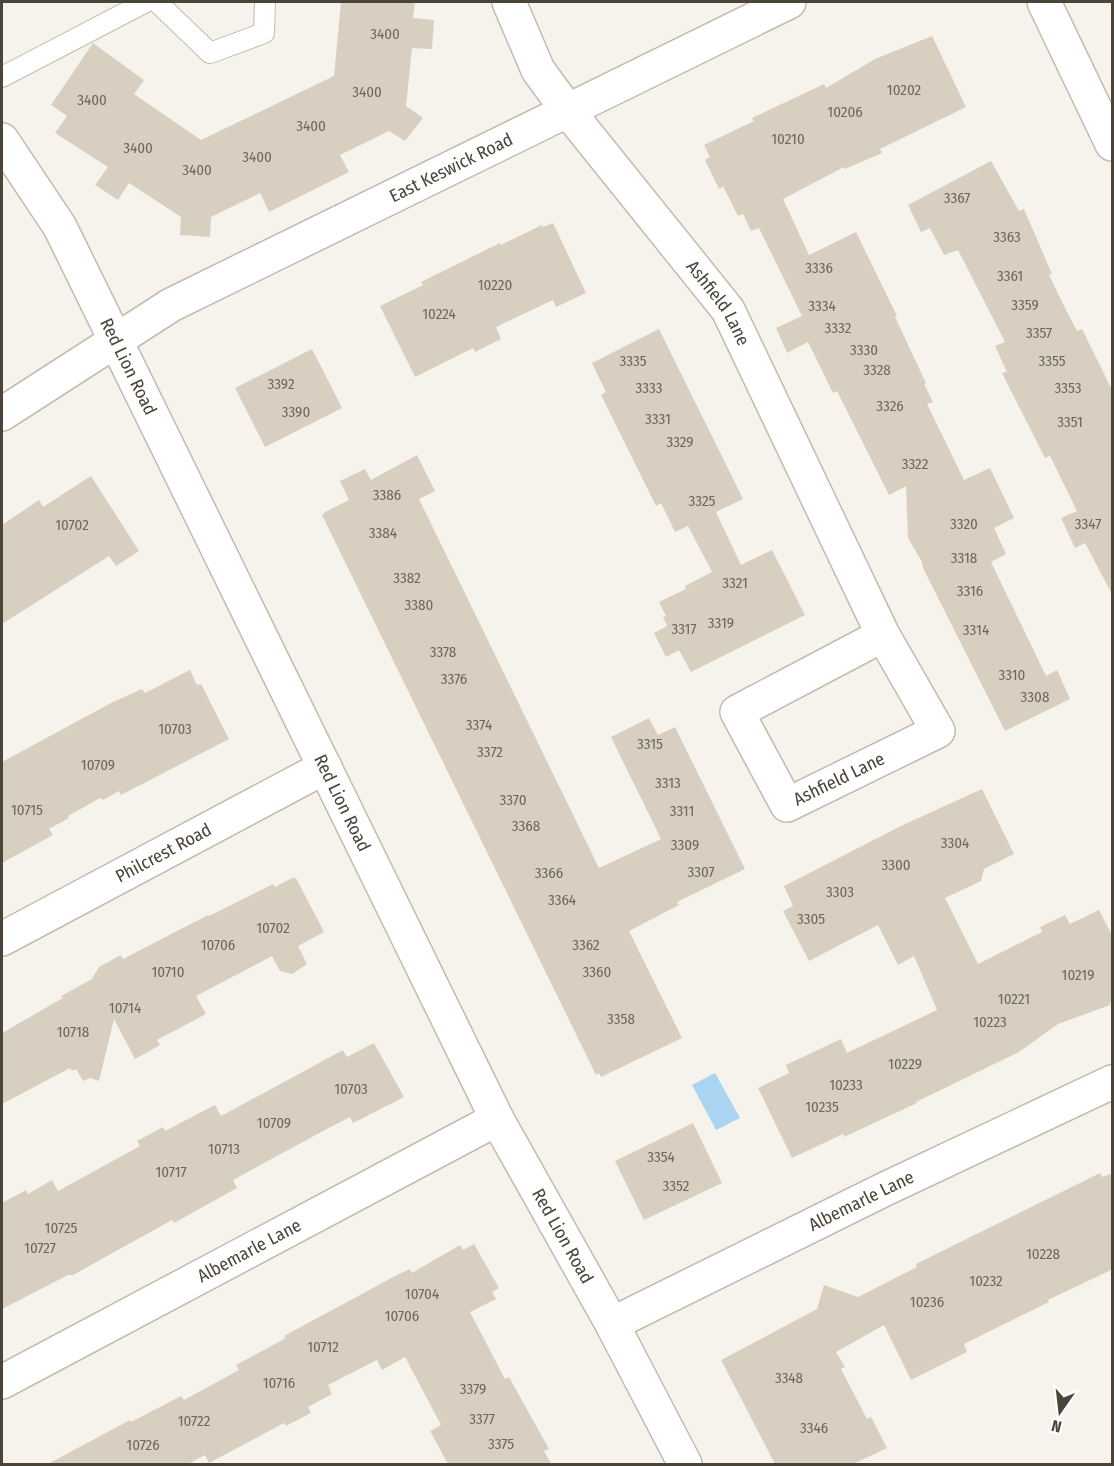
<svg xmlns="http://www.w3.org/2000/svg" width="1114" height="1466" font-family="'Fira Sans Condensed',sans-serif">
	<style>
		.water { fill: #a9d4f2 }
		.building { fill: #d8cfc1 }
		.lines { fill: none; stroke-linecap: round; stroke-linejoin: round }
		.service-casing { stroke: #c2bbae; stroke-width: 22 }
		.minor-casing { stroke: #c2bbae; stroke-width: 36 }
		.tertiary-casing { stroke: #c2bbae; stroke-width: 36 }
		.service { stroke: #fff; stroke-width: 20 }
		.minor { stroke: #fff; stroke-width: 33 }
		.tertiary { stroke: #fff; stroke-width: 33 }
		.labels { text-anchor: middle; stroke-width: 6; stroke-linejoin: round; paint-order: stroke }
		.number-label { font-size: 15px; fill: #6e675b }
		.street-label { font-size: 18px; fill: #4b4439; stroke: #fff }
	</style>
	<rect width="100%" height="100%" fill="#f6f3ec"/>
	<path class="water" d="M715,1073l25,45 -24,12 -24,-45z"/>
	<path class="building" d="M341,2h74l-2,16 21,2 -2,29 -20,-1 -6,58 17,12 -18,23 -16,-10 -49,24 9,17 -80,40 -9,-19 -49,24 -1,20 -30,-2 1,-18 -52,-34 -11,17 -23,-15 13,-18 -53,-34 12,-17 -16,-11 42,-62 51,37 -10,14 67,46 133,-64z
		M932,36l34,71 -86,42 2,4 -37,16 -1,-2 -61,32 26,56 47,-23 41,84 -2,1 31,66 -2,1 9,18 -6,2 37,76 26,-12 24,50 -20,10 12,26 -15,8 55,114 11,-6 13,29 -65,32 -82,-163 -1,-6 -14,-24 -2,-52 -17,9 -52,-104 -4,2 -25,-51 -21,11 -11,-25 26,-12 -43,-88 -8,3 -8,-17 -5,2 -15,-30 -4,3 -14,-29 5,-3 -6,-12 50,-24 -2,-3 72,-34 2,4 49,-29z
		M991,161l28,50 5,-2 28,65 -3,1 14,29 14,27 5,-2 31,63v204l-28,-53 -10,5 -14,-30 16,-7 -27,-55 -5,2 -43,-85 5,-1 -12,-26 10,-4 -47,-92 -14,5 -14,-27 -9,4 -13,-27z
		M553,223l33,70 -30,14 -3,-7 -57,27 5,12 -26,13 -2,-4 -58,29 -35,-71 43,-21 -2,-3 79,-39 1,2 41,-20 1,2z
		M659,329l84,170 -27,13 25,53 31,-15 33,65 -114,57 -12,-22 -13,7 -12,-24 13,-7 -4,-9 3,-1 -7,-14 27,-13 -1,-3 27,-14 -24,-46 -13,6 -14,-29 -5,3 -55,-111 5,-3 -14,-29z
		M312,349l30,59 -77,39 -30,-59z
		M417,455l18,36 -16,8 180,369 62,-29 -50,-102 38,-19 9,17 17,-8 70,142 -68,33 2,3 -50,26 53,107 -81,39 -2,-4 -3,2 -274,-560 3,-3 24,-12 -9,-19 25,-12 6,11z
		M91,476l48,75 -23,15 -7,-10 -107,68v-99l37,-25 4,7z
		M190,670l7,15 4,-1 28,55 -108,56 -2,-4 -16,9 -3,-2 -32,18 1,2 -20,11 4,6 -51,28v-101l109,-59 31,-14 3,4z
		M982,789l32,65 -30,15 -3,12 -36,17 33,66 64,-32 -2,-5 25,-12 5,9 29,-14 14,27v64l-4,2 1,2 -52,19 -39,28 -103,50 1,1 -73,34 -1,-3 -51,24 -34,-70 31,-15 -3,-8 55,-26 6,14 90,-43 -23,-54 -16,9 -20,-40 -69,36 -26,-50 10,-5 -9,-20 119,-61z
		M292,878h4l28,54 -26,14 9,18 -15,10 -12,-3 -8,-15 -76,40 10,18 -49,26 3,5 -25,14 -21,-40 -15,62 -9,-3 -7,3 -7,-12 -4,2 -2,-3 -68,36v-71l61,-35 -2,-2 31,-17 7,-12 22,-12 2,4 85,-44 1,1 64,-32 2,3z
		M374,1043l30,54 -51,26 -3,-6 -25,13 -92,50 4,8 -63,35 -2,-3 -99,55h-5l-66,34v-106l24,-13 2,4 24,-14 6,11 82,-45 -3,-5 26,-14 2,4 50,-26 6,11 122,-66 4,7z
		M693,1123l29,60 -78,37 -29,-59z
		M1100,1173l2,4 11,-4v96l-65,31 1,2 -85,42 3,8 -56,28 -27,-55 -48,27 9,15 -4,2 26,50 4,-2 16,31 -34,16h-78l-54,-104 96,-51 7,-24 34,12 59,-30 -1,-3z
		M474,1244l25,44 -7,4 4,7 -26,13 35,67 4,-2 40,72 -5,2 7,13h-103l-18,-33 11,-6 -36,-68 -23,13 -5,-10 -49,25 4,9 -24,13 3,6 -25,13 -2,-3 -75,40 -4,-8 -17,9h-140l82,-44 1,2 50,-26 3,4 55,-30 -3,-5 50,-27 -2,-2 113,-61 13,-6 2,4 48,-28 3,5z"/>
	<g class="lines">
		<g class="service-casing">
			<path id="service" d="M157,2l53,51 54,-20 1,-31
				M2,77l144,-75"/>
		</g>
		<g class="minor-casing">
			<g id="minor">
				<path id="s1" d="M509,2l29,68 30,41 160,199 155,325 55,96 -151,74 -50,-93 146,-77"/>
				<path id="s2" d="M2,414l169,-109 618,-303"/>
				<path id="s3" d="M2,939l323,-172"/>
				<path id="s4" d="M612,1324l273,-135 227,-107"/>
				<path id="s5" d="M2,1382l495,-263"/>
			</g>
		</g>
		<g class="tertiary-casing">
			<g id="tertiary">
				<path d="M1044,2l68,142"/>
				<path id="s6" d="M2,140l58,87 437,892 115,205 73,140"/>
			</g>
		</g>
		<use href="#service" class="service"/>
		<use href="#minor" class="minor"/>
		<use href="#tertiary" class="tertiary"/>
	</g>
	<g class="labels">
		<g class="number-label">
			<text x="385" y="39">3400</text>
			<text x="904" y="95">10202</text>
			<text x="367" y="97">3400</text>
			<text x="92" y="105">3400</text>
			<text x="845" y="117">10206</text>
			<text x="311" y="131">3400</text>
			<text x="788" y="144">10210</text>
			<text x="138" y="153">3400</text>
			<text x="257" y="162">3400</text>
			<text x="197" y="175">3400</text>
			<text x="957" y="203">3367</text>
			<text x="1007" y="242">3363</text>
			<text x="819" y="273">3336</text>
			<text x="1010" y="281">3361</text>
			<text x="495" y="290">10220</text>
			<text x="1025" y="310">3359</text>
			<text x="822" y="311">3334</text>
			<text x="439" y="319">10224</text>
			<text x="838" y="333">3332</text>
			<text x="1039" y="338">3357</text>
			<text x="864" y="355">3330</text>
			<text x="633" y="366">3335</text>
			<text x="1052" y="366">3355</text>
			<text x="877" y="375">3328</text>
			<text x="281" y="389">3392</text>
			<text x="649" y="393">3333</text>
			<text x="1068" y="393">3353</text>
			<text x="890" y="411">3326</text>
			<text x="296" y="417">3390</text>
			<text x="658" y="424">3331</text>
			<text x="1070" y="427">3351</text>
			<text x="680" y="447">3329</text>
			<text x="915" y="469">3322</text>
			<text x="387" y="500">3386</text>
			<text x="702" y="506">3325</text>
			<text x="964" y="529">3320</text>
			<text x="1088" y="529">3347</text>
			<text x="72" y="530">10702</text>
			<text x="383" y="538">3384</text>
			<text x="964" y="563">3318</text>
			<text x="407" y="583">3382</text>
			<text x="735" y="588">3321</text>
			<text x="970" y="596">3316</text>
			<text x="419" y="610">3380</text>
			<text x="721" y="628">3319</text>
			<text x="684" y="634">3317</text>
			<text x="976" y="635">3314</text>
			<text x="443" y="657">3378</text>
			<text x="1012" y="680">3310</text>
			<text x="454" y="684">3376</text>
			<text x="1035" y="702">3308</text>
			<text x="479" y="730">3374</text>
			<text x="175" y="734">10703</text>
			<text x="650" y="749">3315</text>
			<text x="490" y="757">3372</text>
			<text x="98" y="770">10709</text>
			<text x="668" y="788">3313</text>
			<text x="513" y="805">3370</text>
			<text x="27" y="815">10715</text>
			<text x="682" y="816">3311</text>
			<text x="526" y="831">3368</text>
			<text x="955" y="848">3304</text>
			<text x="685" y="850">3309</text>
			<text x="896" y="870">3300</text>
			<text x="701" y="877">3307</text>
			<text x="549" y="878">3366</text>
			<text x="840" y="897">3303</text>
			<text x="562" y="905">3364</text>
			<text x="811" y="924">3305</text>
			<text x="273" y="933">10702</text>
			<text x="218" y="950">10706</text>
			<text x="586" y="950">3362</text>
			<text x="168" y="977">10710</text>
			<text x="597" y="977">3360</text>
			<text x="1078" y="980">10219</text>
			<text x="1014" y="1004">10221</text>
			<text x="125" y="1013">10714</text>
			<text x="621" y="1024">3358</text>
			<text x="990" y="1027">10223</text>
			<text x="73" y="1037">10718</text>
			<text x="905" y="1069">10229</text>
			<text x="846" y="1090">10233</text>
			<text x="351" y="1094">10703</text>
			<text x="822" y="1112">10235</text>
			<text x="274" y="1128">10709</text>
			<text x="224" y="1154">10713</text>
			<text x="661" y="1162">3354</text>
			<text x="171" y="1177">10717</text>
			<text x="676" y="1191">3352</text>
			<text x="61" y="1233">10725</text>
			<text x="40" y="1253">10727</text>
			<text x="1043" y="1259">10228</text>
			<text x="986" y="1286">10232</text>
			<text x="422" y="1299">10704</text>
			<text x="927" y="1307">10236</text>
			<text x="402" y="1321">10706</text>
			<text x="323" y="1352">10712</text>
			<text x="789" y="1383">3348</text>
			<text x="279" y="1388">10716</text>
			<text x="473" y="1394">3379</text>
			<text x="482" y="1424">3377</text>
			<text x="194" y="1426">10722</text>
			<text x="814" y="1433">3346</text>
			<text x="501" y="1449">3375</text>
			<text x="143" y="1450">10726</text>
		</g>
		<g class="street-label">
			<text dy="6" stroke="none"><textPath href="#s2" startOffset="513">East Keswick Road</textPath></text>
			<text dy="6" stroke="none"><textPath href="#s1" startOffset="369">Ashfield Lane</textPath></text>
			<text dy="6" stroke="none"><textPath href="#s6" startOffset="260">Red Lion Road</textPath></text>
			<text transform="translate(839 779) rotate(-26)" y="6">Ashfield Lane</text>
			<text dy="6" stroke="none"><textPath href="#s6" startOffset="746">Red Lion Road</textPath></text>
			<text dy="6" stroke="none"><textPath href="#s3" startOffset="183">Philcrest Road</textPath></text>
			<text dy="6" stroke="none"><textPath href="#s4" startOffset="278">Albemarle Lane</textPath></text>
			<text dy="6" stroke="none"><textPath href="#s6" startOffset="1232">Red Lion Road</textPath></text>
			<text dy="6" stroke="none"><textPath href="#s5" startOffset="280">Albemarle Lane</textPath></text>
		</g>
	</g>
	<rect width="1114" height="1466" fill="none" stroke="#4b4439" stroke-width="6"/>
	<g transform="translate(1060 1412) rotate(194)" stroke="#ffffff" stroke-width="4.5" paint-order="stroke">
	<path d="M0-4.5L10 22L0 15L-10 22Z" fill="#4b4439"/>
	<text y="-9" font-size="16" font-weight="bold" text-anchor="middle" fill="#4b4439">N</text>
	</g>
</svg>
